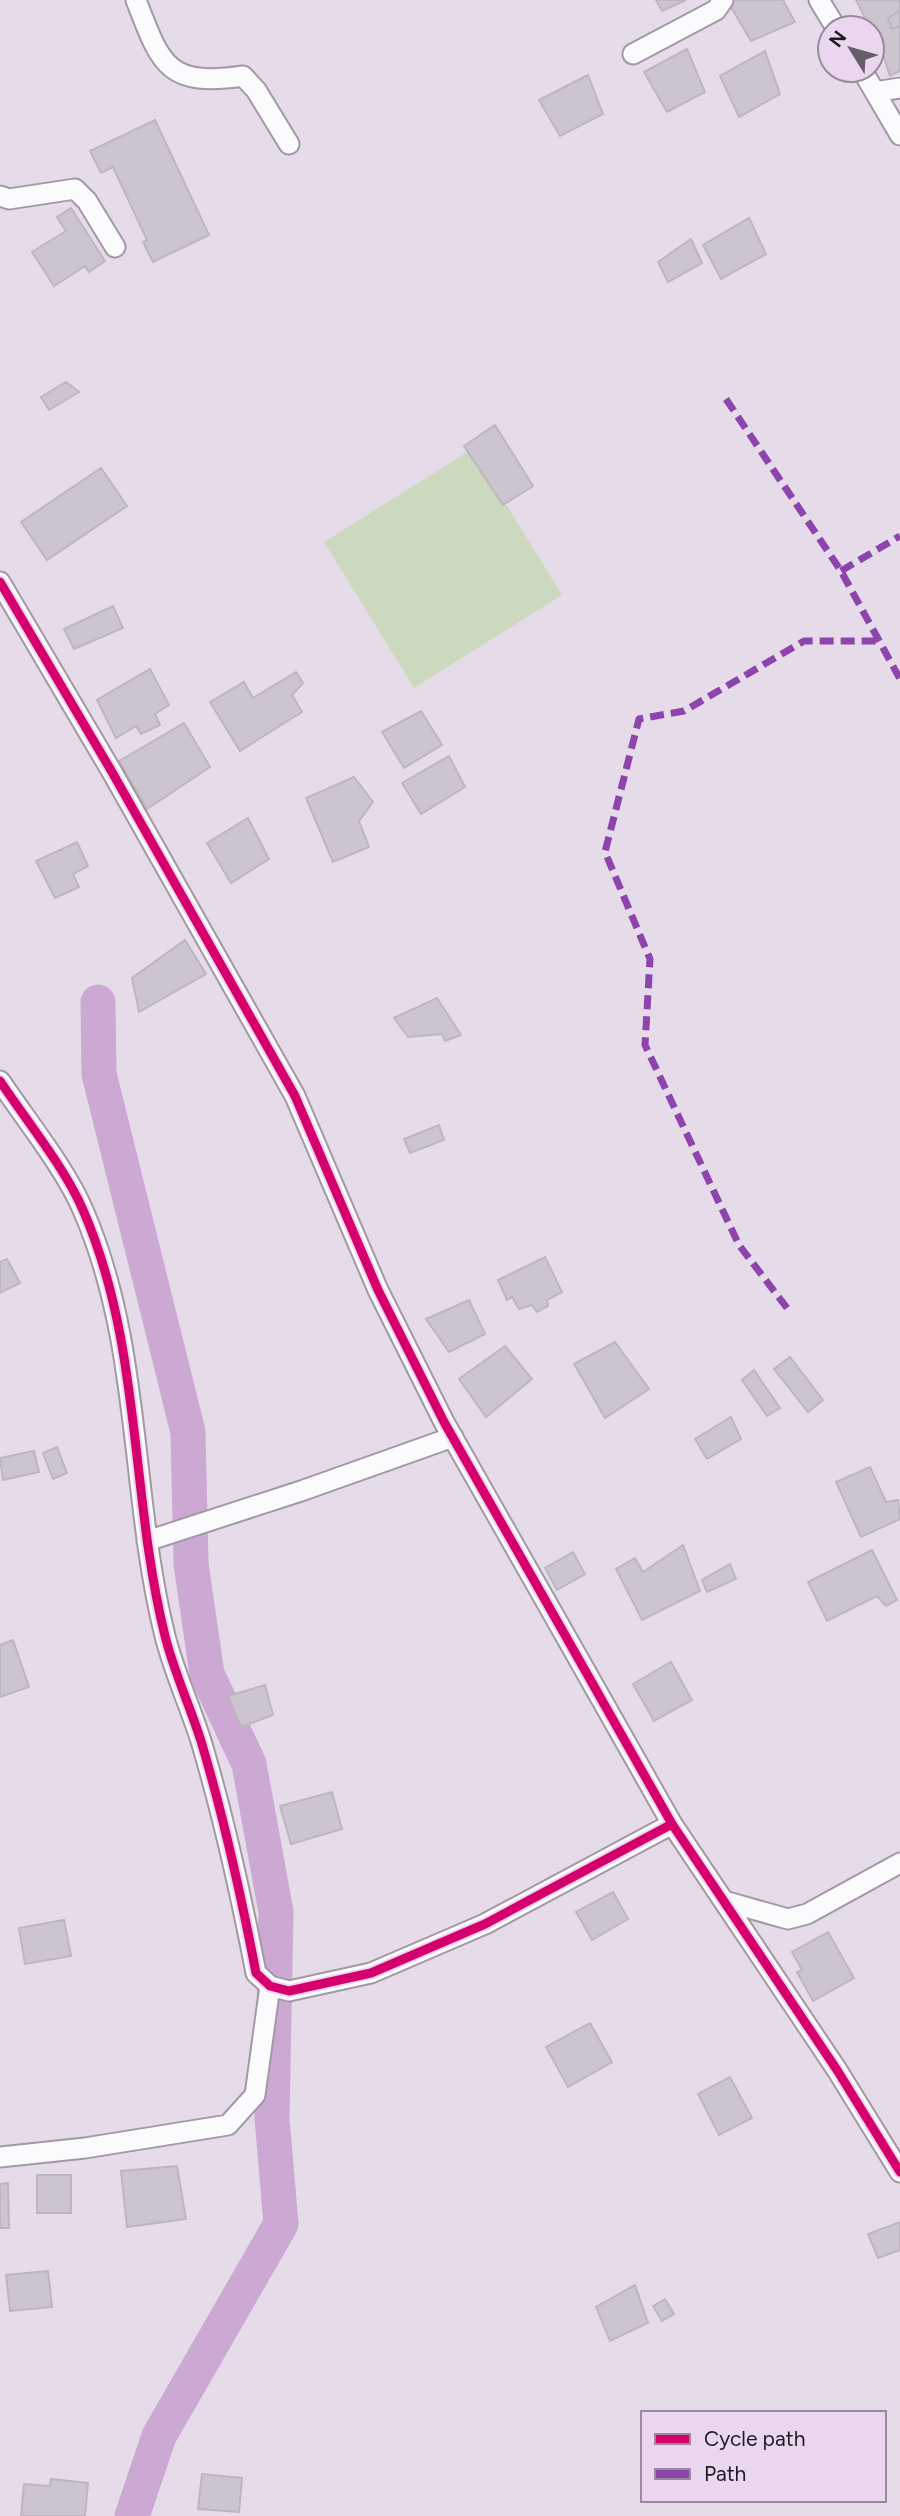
<svg xmlns="http://www.w3.org/2000/svg" width="900" height="2516" font-family="Figtree,sans-serif">
	<style>
		.green { fill: #ccd9bf }
		.lines { fill: none; stroke-linecap: round; stroke-linejoin: round }
		.river { stroke: #cba9d3; stroke-width: 35 }
		.building { fill: #ccc4ce; stroke: #bdb6c0; stroke-width: 2 }
		.minor-casing { stroke: #a199a4; stroke-width: 23 }
		.minor { stroke: #fbfafc; stroke-width: 19 }
		.quiet { stroke: #8e44ad; stroke-width: 7; stroke-dasharray: 14 7; stroke-linecap: butt }
		.cycleway-casing { stroke: #ead6ef; stroke-width: 13 }
		.cycleway { stroke: #d6006c; stroke-width: 9 }
	</style>
	<rect width="100%" height="100%" fill="#e6dce9"/>
	<path class="green" d="M472,449l90,146 -148,93 -90,-146z"/>
	<g class="lines">
		<path class="river" d="M98,1002l1,72 89,358 3,132 16,110 42,90 27,148 -4,206 9,106 -122,212 -27,80"/>
	</g>
	<path class="building" d="M656,0h30l-24,11z
		M731,0h52l12,22 -44,19 -23,-39z
		M856,0h44v71l-10,5 -10,-30 -5,5 -3,-23h-10l6,-4z
		M900,11v15l-8,3 -4,-11z
		M687,49l18,43 -38,20 -23,-40z
		M765,51l15,43 -41,23 -19,-41z
		M588,75l15,39 -43,22 -21,-36z
		M155,120l54,115 -56,27 -10,-20 4,-2 -34,-73 -12,6 -11,-22z
		M71,208l34,53 -16,11 -4,-6 -31,20 -22,-34 34,-21 -9,-14z
		M749,218l17,36 -45,25 -18,-34z
		M691,239l11,24 -34,19 -10,-20z
		M66,382l13,10 -30,18 -8,-13z
		M495,425l38,61 -30,19 -39,-59z
		M101,468l26,38 -80,54 -26,-38z
		M113,606l10,22 -49,21 -10,-20z
		M150,669l19,36 -14,9 5,11 -19,9 -5,-8 -20,12 -19,-38z
		M296,672l7,11 -11,12 10,17 -62,39 -30,-49 34,-20 9,16z
		M421,711l21,34 -38,23 -22,-36z
		M184,723l26,44 -63,42 -28,-48z
		M449,756l16,31 -44,27 -19,-31z
		M354,777l19,25 -14,19 10,26 -36,15 -27,-64z
		M248,818l21,41 -38,24 -24,-40z
		M77,842l11,24 -15,8 6,13 -24,11 -19,-37z
		M185,940l21,34 -67,38 -7,-34z
		M437,998l24,37 -16,6 -3,-7 -34,3 -14,-19z
		M439,1125l5,15 -34,13 -6,-14z
		M545,1257l17,35 -15,8 1,6 -11,6 -5,-7 -13,4 -7,-12 -5,3 -9,-20z
		M7,1259l13,24 -20,10v-31z
		M469,1300l16,34 -36,18 -23,-33z
		M615,1342l34,47 -44,29 -31,-54z
		M505,1346l27,33 -46,38 -27,-38z
		M790,1357l33,43 -15,12 -34,-43z
		M754,1370l26,38 -13,8 -25,-36z
		M731,1417l10,22 -34,20 -12,-20z
		M57,1447l10,26 -14,6 -10,-26z
		M34,1451l5,21 -36,8 -3,-22z
		M870,1467l16,35 12,-2 2,19 -39,18 -25,-55z
		M683,1545l17,46 -58,29 -26,-51 19,-11 8,14z
		M872,1550l25,50 -11,6 -9,-10 -50,25 -19,-39z
		M573,1552l12,22 -28,16 -12,-22z
		M730,1564l6,15 -29,13 -5,-12z
		M13,1640l16,47 -29,10v-52z
		M671,1662l21,38 -38,21 -21,-37z
		M265,1685l8,30 -32,12 -13,-31z
		M332,1792l10,37 -51,15 -11,-38z
		M613,1892l15,27 -36,21 -16,-28z
		M64,1920l7,36 -46,8 -6,-36z
		M828,1932l26,46 -41,23 -16,-29 5,-2 -10,-18z
		M590,2023l22,39 -44,25 -22,-40z
		M730,2077l22,41 -33,17 -21,-41z
		M177,2166l9,53 -59,8 -6,-56z
		M37,2175h34v38h-34z
		M8,2183l1,45h-9v-44z
		M900,2222v28l-22,8 -10,-24z
		M48,2271l4,36 -42,4 -4,-36z
		M635,2285l13,38 -38,18 -14,-34z
		M665,2299l9,15 -12,7 -9,-15z
		M202,2474l40,4 -3,34 -41,-3z
		M51,2479l37,4 -3,33h-64l3,-32 26,2z"/>
	<g class="lines">
		<g class="minor-casing">
			<path id="minor" d="M136,0c25,65 31,87 107,76l13,14 33,54
				M819,0l17,28
				M633,54l83,-44 7,-10
				M862,70l38,65
				M875,92l25,-4
				M0,196l9,3 66,-10 12,12 28,46
				M0,582l112,190 183,324 83,194 66,132 117,206 111,196 165,246 63,102
				M0,1081c26,39 65,87 83,129 59,135 47,286 82,426 9,36 25,70 36,105 23,77 40,154 55,232l14,13 19,5 82,-18 114,-49 187,-100
				M147,1541l154,-50 152,-54
				M724,1901l64,18 19,-5 93,-51
				M0,2157l85,-9 143,-23 27,-30 15,-109"/>
		</g>
		<use href="#minor" class="minor"/>
		<path class="quiet" d="M726,399l115,172 59,108
			M841,571l59,-35
			M787,1308l-48,-63 -94,-200 5,-86 -45,-107 34,-133 45,-8 120,-70h76"/>
		<g class="cycleway-casing">
			<path id="cycleway" d="M0,582l112,190 183,324 83,194 66,132 117,206 111,196 165,246 63,102
				M0,1081c26,39 65,87 83,129 59,135 47,286 82,426 9,36 25,70 36,105 23,77 40,154 55,232l14,13 19,5 82,-18 114,-49 187,-100"/>
		</g>
		<use href="#cycleway" class="cycleway"/>
	</g>
	<rect x="641" y="2411" width="245" height="91" fill="#ead6ef" stroke="#998a9d" stroke-width="2"/>
	<rect x="655" y="2434" width="35" height="10" fill="#d6006c" stroke="#998a9d" stroke-width="2"/>
	<text x="704" y="2446" font-size="21" fill="#201922">Cycle path</text>
	<rect x="655" y="2469" width="35" height="10" fill="#8e44ad" stroke="#998a9d" stroke-width="2"/>
	<text x="704" y="2481" font-size="21" fill="#201922">Path</text>
	<g transform="translate(851 49) rotate(307)"><circle r="33" fill="#ead6ef" stroke="#998a9d" stroke-width="2"/>
	<path d="M0-5L12 26L0 18L-12 26Z" fill="#655d68"/>
	<text y="-10" font-size="19" font-weight="bold" text-anchor="middle" fill="#201922">N</text>
	</g>
</svg>
